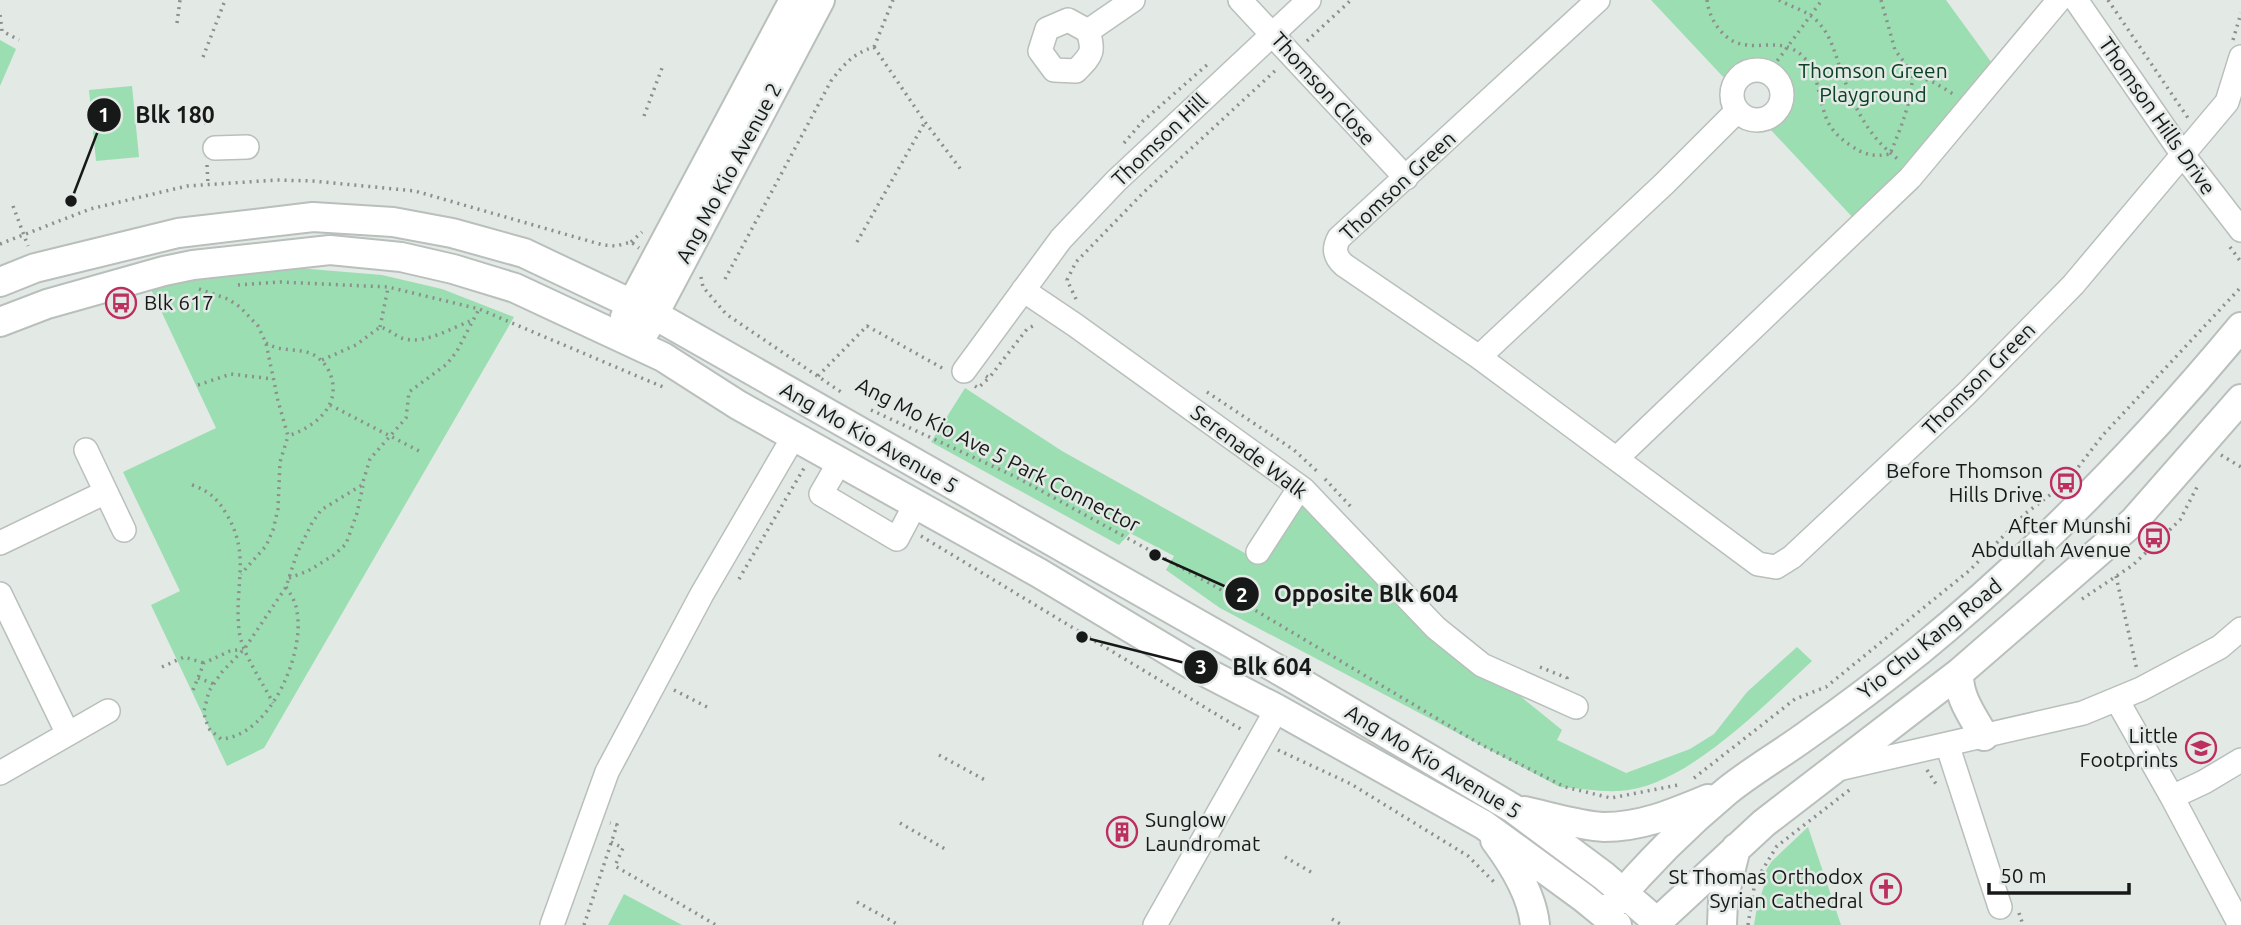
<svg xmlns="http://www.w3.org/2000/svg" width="2241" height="925" font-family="Ubuntu,sans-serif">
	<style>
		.green { fill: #9bdeb2 }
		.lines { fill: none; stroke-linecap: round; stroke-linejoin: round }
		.minor-casing { stroke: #b9bfbb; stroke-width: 26 }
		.major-casing { stroke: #b9bfbb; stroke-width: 32 }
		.path { stroke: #8b908d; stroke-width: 3.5; stroke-dasharray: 2 5; stroke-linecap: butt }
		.minor { stroke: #fff; stroke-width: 23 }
		.major { stroke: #fff; stroke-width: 28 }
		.labels { text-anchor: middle; stroke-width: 5; stroke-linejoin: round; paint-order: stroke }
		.park-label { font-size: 21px; fill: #0a4024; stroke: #e3e9e5 }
		.street-label { font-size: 21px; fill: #171918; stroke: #e3e9e5 }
		.poi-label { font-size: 21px; fill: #171918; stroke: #e3e9e5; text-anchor: end }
		.leader { fill: none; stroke: #171918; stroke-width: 2.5 }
		.callout-dot { fill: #171918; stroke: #e3e9e5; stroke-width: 2.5 }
		.mark-label { font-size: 21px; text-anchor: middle; font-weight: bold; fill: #fff }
		.callout-label { font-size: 23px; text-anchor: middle; font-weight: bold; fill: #171918; stroke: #e3e9e5; stroke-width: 5; stroke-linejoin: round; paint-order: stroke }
	</style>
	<rect width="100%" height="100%" fill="#e3e9e5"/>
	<path class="green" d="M1651,0h295l48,66 -82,101 -56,54 -86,-92c7,-8 16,-15 19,-26 7,-24 -17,-49 -42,-40 -8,3 -14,12 -20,18z
		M0,40l16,9 -16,37z
		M132,86l7,71 -43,4 -7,-71z
		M286,267l96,8 60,14 72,28 -250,431 -37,18 -76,-161 29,-14 -57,-119 93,-44 -68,-145z
		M965,388l97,63 188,105 53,-67 179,176 80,65 -5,10 69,33 64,-24 24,-15 33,-42 50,-45 15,14c-47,43 -126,127 -193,130 -19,1 -40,-3 -59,-4l-340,-179 -54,-38 8,-14 -44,-23 -11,12 -188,-103z
		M1808,827l33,98h-87l3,-18 8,-24 -4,-5 11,-17z
		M624,894l58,31h-74z"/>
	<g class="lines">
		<g class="minor-casing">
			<path id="minor" d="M1240,0l166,178
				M1598,0l-259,238c-6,11 -4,19 5,27l135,92 279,207 18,3 16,-10 174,-163 107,-109 154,-183 14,-45
				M2076,0l107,155 58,75
				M1068,20l20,11c7,22 3,24 -12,40l-22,-1 -14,-19 7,-22z
				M1088,31l45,-31
				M1732 95a25 25 0 1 1 50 0a25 25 0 1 1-50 0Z
				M215,148l32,-1
				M1023,290l52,35 228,164 133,139 46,37 94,42
				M1479,357l185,-173 73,-73
				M964,371l97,-132 55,-58 193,-181
				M86,450l38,80
				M1617,458l293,-280 149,-178
				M840,461l-19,33 76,45 19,-36
				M0,543l106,-51
				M1258,552l42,-65
				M0,594l68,140
				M2117,700l55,97 68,128
				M1947,744l53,163
				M1838,769l245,-56 58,-24 79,-42 21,-18
				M0,773l108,-62
				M2172,797l32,-15 37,-22
				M552,925l55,-153 95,-178 92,-158
				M1155,925l122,-216"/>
		</g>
		<g class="major-casing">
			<path id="major" d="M0,282l35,-14 143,-35 135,-16 80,5 59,11 72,20 129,61 645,367 216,128 90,67 53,46
				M625,317l169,-317
				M0,322l47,-18 117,-33 29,-6 137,-15 71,7 52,12 62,19 148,69 75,48 301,168 155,93 83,43 207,116 100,73 33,27
				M645,331l175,-331
				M1959,673c-1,24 13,42 25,63
				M1524,811c24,5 56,15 80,16 38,0 70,-14 104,-28
				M1495,840c18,24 37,54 40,85
				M1611,907c35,-42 74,-81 116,-116 26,-21 56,-38 83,-58 37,-26 74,-54 110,-83 118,-97 224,-206 321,-323
				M1654,925l110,-102 195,-150 175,-152 107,-122
				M1722,925l1,-25 13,-52"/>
		</g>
		<path class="path" d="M1707,0c2,20 18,44 40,45 13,2 29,-3 43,3 31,13 26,49 38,74 5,10 13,17 22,23 14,10 24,12 40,9
			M1779,0c12,7 29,11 38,21 12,12 17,28 22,44 14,39 26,69 60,95
			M1881,0l14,50 18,24c-3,32 -11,51 -23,80
			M2108,0l80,118
			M0,15l2,16 17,9
			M177,23l3,-23
			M2233,40l8,-27
			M1307,41l44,-41
			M874,47l51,75 37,49
			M874,47l19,-47
			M203,57l21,-54
			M1769,72l53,-72
			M1913,74l22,9 20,12
			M205,109l1,21
			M644,116l18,-48
			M1124,143l19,-22 65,-57
			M207,165l1,19
			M13,206l15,40
			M631,242l11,-10
			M857,242l68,-120
			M0,244l90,-35 97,-23 90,-6 36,1 102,10 188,54 13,1 15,-4 8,6
			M2230,247l11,15
			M701,277l2,10 23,27 115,78
			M725,279l106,-198c13,-17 23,-28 43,-34
			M238,285l42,-3 108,5 91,22 184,78
			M199,289l29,10 12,8 18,19 8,17 12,58 10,35 -8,26 -2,47 -5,21 -7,16 -25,28
			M1076,299l-9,-19 9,-18 67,-69 135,-125
			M380,327l8,-39
			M266,343c15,10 33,4 48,12 8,5 14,12 17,21 10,31 -17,51 -43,60
			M322,360l34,-15 24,-18c9,2 16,10 25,12 20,5 47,-11 65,-18
			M818,376l49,-50 77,43
			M986,376l3,2 38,-49 10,-5
			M198,385l33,-11 42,5
			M975,386l3,2 11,-10
			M1207,392l87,58 26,24
			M330,405l93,48
			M871,410l145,67 195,107 269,160 85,43 46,11 67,-13
			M2221,455l20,12
			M1325,479l28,30
			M192,485c17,6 26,14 35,30 24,40 7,72 12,115 2,22 24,53 34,73
			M921,536l323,195
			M2116,576l21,94
			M289,578l19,-7 26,-16 12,-11 11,-31 6,-27
			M739,579l65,-111
			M286,587c5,8 10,15 11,25 8,42 -27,124 -76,127l-11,-9 -5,-11 -1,-8 5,-20 13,-19 23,-24 41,-61 11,-34 15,-30 9,-13 41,-25 8,-26 36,-41 3,-26 38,-28 10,-13 22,-42
			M2082,599l51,-34 47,-45 17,-33
			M162,667l22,-10 20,6
			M1540,667l27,11 -1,4
			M198,678l16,6
			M193,690l11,-27 26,-12 13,-2
			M674,690l33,17
			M1278,750l73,34 117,72 26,26
			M939,755l46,25
			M1927,770l11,17
			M1694,778l101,-79 31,-12 144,-117 56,-57 40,-30 37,-48 138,-148
			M900,823l45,26
			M611,842l12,6 -8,18 101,59
			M1285,857l26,15
			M857,902l42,23
			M2019,913l4,12
			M1332,919l10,6
			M584,925l33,-100 -7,-2
			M1748,925l7,-43 22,-36 75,-58"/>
		<use href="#minor" class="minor"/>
		<use href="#major" class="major"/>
	</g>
	<defs>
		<g id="bus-ring" transform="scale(1.575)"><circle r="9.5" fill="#e3e9e5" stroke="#bc2f5f" stroke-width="1.5"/><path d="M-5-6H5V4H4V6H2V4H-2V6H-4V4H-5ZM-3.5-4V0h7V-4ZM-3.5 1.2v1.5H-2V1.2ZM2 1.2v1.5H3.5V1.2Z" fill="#bc2f5f"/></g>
		<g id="school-ring" transform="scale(1.575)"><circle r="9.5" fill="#e3e9e5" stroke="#bc2f5f" stroke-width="1.5"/><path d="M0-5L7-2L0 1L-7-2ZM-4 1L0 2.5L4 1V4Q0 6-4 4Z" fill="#bc2f5f"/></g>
		<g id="building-ring" transform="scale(1.575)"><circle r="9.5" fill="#e3e9e5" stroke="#bc2f5f" stroke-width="1.5"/><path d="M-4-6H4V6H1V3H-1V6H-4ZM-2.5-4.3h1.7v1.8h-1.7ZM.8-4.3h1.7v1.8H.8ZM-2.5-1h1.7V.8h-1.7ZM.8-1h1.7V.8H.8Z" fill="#bc2f5f"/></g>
		<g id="church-ring" transform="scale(1.575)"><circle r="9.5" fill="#e3e9e5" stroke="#bc2f5f" stroke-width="1.5"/><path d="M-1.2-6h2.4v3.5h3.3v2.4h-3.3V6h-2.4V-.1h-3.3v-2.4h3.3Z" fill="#bc2f5f"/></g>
	</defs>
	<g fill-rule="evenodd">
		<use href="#bus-ring" x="121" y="303"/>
		<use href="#bus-ring" x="2066" y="483"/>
		<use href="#bus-ring" x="2154" y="538"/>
		<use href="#school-ring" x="2201" y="748"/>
		<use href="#building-ring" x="1122" y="832"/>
		<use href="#church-ring" x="1886" y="889"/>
	</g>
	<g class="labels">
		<g class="park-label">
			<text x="1873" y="78">Thomson Green<tspan x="1873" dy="24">Playground</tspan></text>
		</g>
		<g class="street-label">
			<text transform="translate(1323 89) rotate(48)" y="7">Thomson Close</text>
			<text transform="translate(2157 116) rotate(55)" y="7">Thomson Hills Drive</text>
			<text transform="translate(1160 140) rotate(-44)" y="7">Thomson Hill</text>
			<text transform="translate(729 173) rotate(-62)" y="7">Ang Mo Kio Avenue 2</text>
			<text transform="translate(1398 186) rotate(-43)" y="7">Thomson Green</text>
			<text transform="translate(1979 379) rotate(-45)" y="7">Thomson Green</text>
			<text transform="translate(869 438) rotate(30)" y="7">Ang Mo Kio Avenue 5</text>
			<text transform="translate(1249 452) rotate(37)" y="7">Serenade Walk</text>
			<text transform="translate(998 455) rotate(27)" y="7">Ang Mo Kio Ave 5 Park Connector</text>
			<text transform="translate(1930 639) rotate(-39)" y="7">Yio Chu Kang Road</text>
			<text transform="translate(1433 762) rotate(31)" y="7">Ang Mo Kio Avenue 5</text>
		</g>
		<g class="poi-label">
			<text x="144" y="310" text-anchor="start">Blk 617</text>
			<text x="2043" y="478">Before Thomson<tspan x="2043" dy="24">Hills Drive</tspan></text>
			<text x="2131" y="533">After Munshi<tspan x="2131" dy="24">Abdullah Avenue</tspan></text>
			<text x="2178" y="743">Little<tspan x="2178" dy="24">Footprints</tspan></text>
			<text x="1145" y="827" text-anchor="start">Sunglow<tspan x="1145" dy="24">Laundromat</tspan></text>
			<text x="1863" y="884">St Thomas Orthodox<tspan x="1863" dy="24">Syrian Cathedral</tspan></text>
		</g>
	</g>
	<path class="leader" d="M71 201L104 115M1155 555L1242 594M1082 637L1201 667"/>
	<g class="callout-dot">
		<circle cx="71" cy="201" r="7"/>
		<circle cx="1155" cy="555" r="7"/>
		<circle cx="1082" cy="637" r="7"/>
		<circle cx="104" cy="115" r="18"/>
		<circle cx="1242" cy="594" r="18"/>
		<circle cx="1201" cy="667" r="18"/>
	</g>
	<g class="mark-label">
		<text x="104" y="122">1</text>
		<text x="1242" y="602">2</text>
		<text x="1201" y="674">3</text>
	</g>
	<g class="callout-label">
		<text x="175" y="123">Blk 180</text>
		<text x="1366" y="602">Opposite Blk 604</text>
		<text x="1272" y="675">Blk 604</text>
	</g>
	<path d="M1989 883v10h140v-10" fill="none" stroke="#171918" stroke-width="3.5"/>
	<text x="2000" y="883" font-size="21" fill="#171918" stroke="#e3e9e5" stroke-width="5" paint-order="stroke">50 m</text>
</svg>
